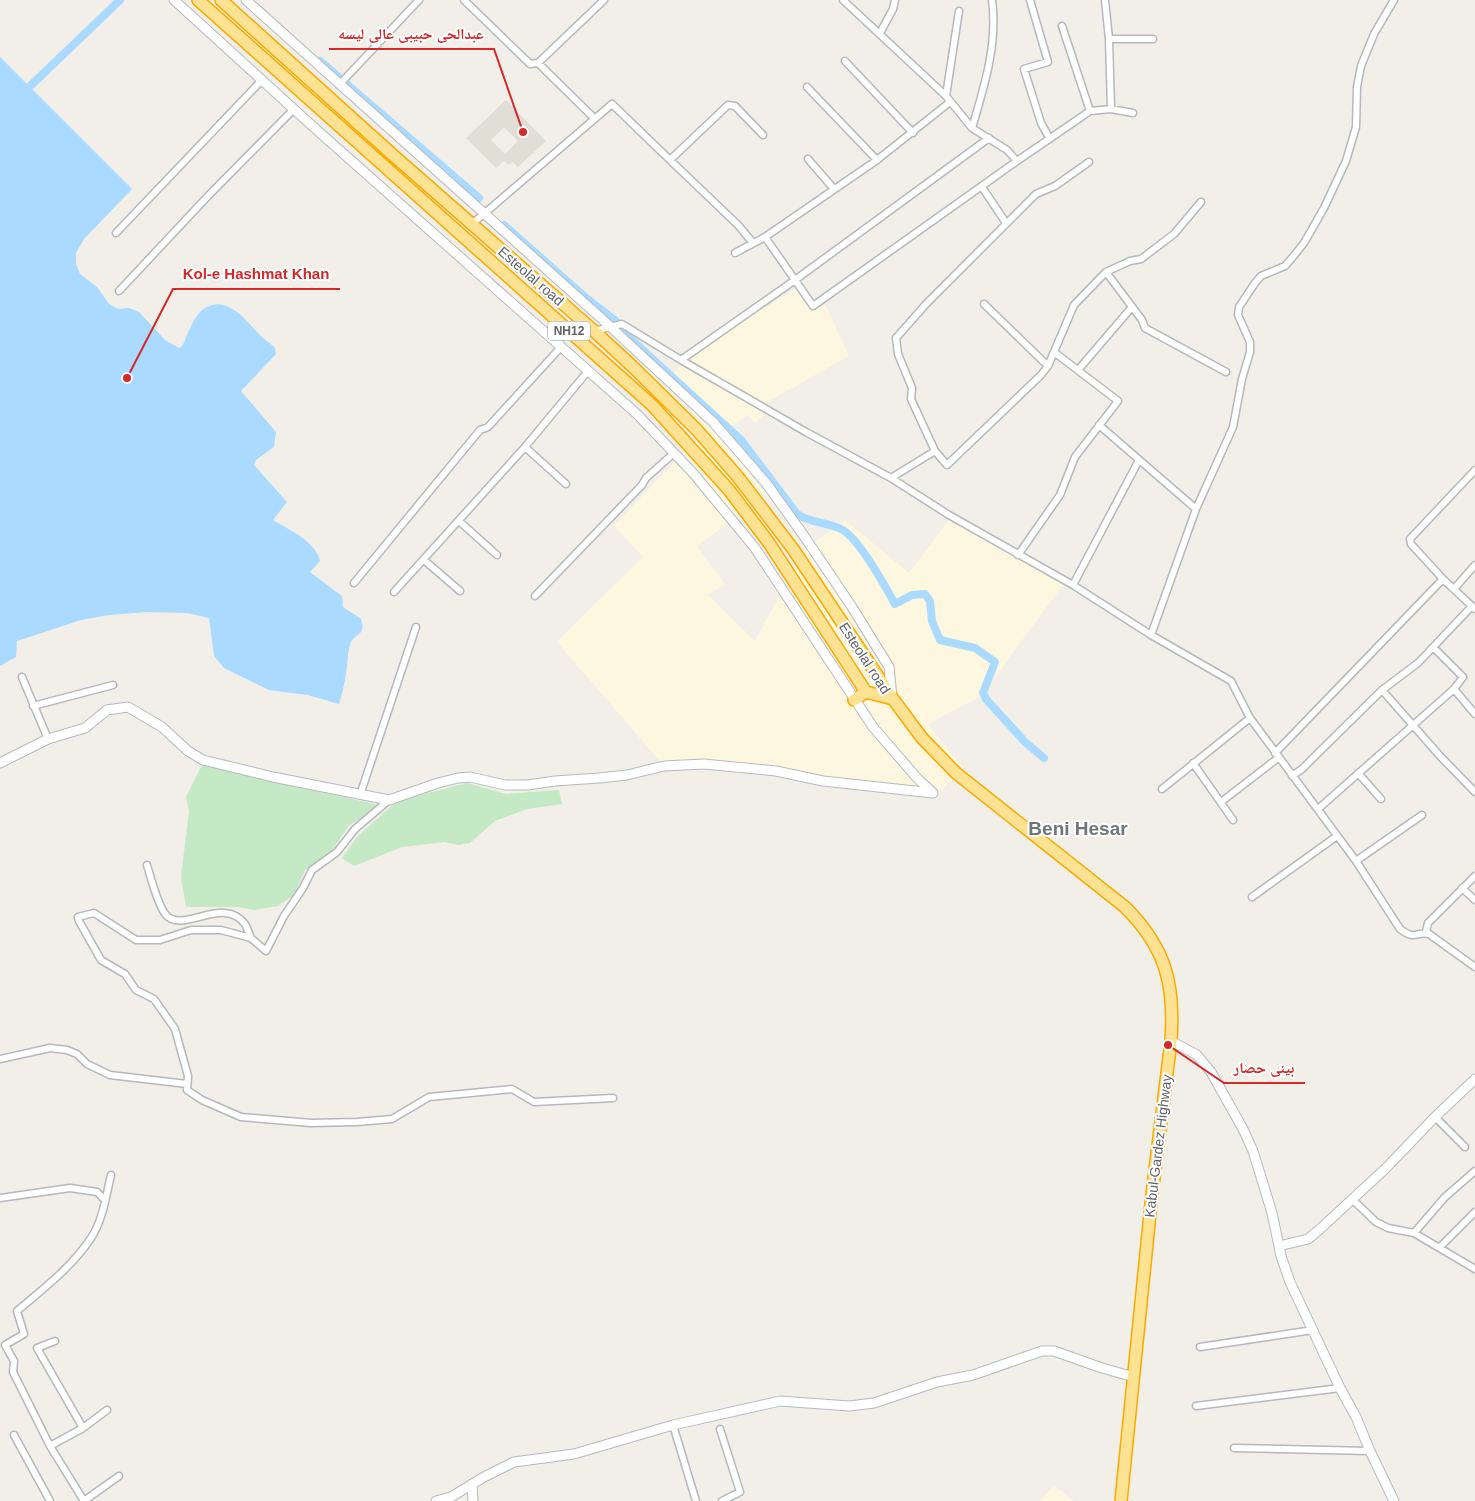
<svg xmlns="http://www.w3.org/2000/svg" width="1475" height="1501" font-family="Helvetica,'Noto Naskh Arabic',sans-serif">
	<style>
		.commercial { fill: #fef7e0 }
		.education { fill: #e1ded6; fill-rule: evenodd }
		.green { fill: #c5e8c5 }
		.water { fill: #aadaff }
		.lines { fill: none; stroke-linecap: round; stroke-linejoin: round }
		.canal { stroke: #aadaff; stroke-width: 8 }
		.street-casing { stroke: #b5b8bc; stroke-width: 9 }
		.secondary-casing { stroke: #b6babf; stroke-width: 11 }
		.highway-casing { stroke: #f9ab00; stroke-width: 14 }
		.street { stroke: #fff; stroke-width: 6 }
		.secondary { stroke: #fff; stroke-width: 9 }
		.highway { stroke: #fde293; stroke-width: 11 }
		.labels { text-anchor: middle; stroke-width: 4; stroke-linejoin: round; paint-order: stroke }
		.shield { fill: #fff; stroke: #8f9295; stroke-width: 1 }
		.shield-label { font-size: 12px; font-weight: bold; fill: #5f6368 }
		.street-label { font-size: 14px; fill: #5f6368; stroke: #fff }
		.district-label { font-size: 19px; font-weight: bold; fill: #70757a; stroke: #fff }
		.leader { fill: none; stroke: #d62828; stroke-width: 2 }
		.callout-dot { fill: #d62828; stroke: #fff; stroke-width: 2 }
		.callout-label { font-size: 15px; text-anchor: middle; font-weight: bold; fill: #d62828; stroke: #fff; stroke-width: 4; stroke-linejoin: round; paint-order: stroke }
	</style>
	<rect width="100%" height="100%" fill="#f1efe8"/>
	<path class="commercial" d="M798,287l14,11 14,8 23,50 -87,49 4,8 -11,10 -7,-8 -29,20 47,59 -69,52 28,39 -17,10 47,46 49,-91 41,-30 64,53 41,-54 113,66 -82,111 -53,28 35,44 -21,22 -9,3 -157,-22 -112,-5 -107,-124 86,-85 -29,-32 89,-92 -29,-60 16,-19z
		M1054,1485l19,16h-33z"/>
	<path class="education" d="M506,100l40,41 -28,26 -5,-5 -5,3 -4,-4 -8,7 -30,-30zM504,127l14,14 -13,13 -14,-14z"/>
	<path class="green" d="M202,765l177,40 -11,10 -19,10 -18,27 -26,18 -10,24 -17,12 -24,4 -16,-3h-52l-5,-30 8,-66 -3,-14z
		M467,783l39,11 53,-4 3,14 -35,5 -32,12 -25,22 -12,2 -13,-3 -43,5 -48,19 -12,-8 15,-21 40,-36z"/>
	<path class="water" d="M0,57l132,132 -48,50 -8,14v11l4,10 17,13 12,17 9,5 11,-1 10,4 26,28 14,8 4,-3c5,-12 11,-30 22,-37 24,-15 45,18 58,30 4,4 9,6 12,10l1,6 -35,37 35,41 -2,15 -18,13 -2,5 33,37 -14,18c16,10 43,21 47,41l-10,11 32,24 1,11 18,12c6,18 -8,14 -11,26 -3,9 -2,19 -4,28 -1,10 -4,20 -7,31l-31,-9 -39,-5 -45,-22 -10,-12 -5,-38 -22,-5 -39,-1 -39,3 -28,5 -64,21 -1,16 -16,9z"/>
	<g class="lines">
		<path class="canal" d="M320,61l159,137
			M24,92l96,-92
			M504,225l82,73 31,24
			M624,333l117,107 56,74c13,9 29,8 44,15 18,9 44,57 54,75l17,-9 13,-1 5,7 2,20 8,19 35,8 20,14 -12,31 3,6 39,43 19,16"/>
		<g class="street-casing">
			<path id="street" d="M464,0l66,64 8,-1 57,56
				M843,0l103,96 26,32 35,22 10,11
				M1030,0l18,62 -24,7 17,54 9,16
				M1105,0l4,39 2,70
				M1062,26l28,85
				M880,33l13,-24 2,-9
				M1109,39h44
				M845,61l68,72
				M538,63l66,-63
				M339,85l80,-85
				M807,87l70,73
				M946,96l13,-85
				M972,128c12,-41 26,-84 20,-128
				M808,159l26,30
				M1089,162l-34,24 -19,8 -109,109 -31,35 2,16 14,34 -1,11 24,52 12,14 94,-90 7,-9 26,-61 32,-33 24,-11 11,-2 33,-25 27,-32
				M982,187l24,36
				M472,224l140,-120 58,56
				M116,233l146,-153
				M765,237l48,69 204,-145 73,-50 21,-2 22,4
				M753,243l-15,-18 -68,-65 58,-55 7,1 28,29
				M735,253l30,-16 112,-77 73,-58
				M1106,272l36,48 3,8 81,44
				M119,291l89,-95 86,-87
				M984,304l64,62
				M594,331l28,-7 59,36 125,72 85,46 58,37 124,70 78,50 80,46 19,37 106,143 44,68c16,12 15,2 29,5l46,33
				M681,360l114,-80 194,-142
				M1078,370l54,-63
				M1099,425l97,84
				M525,447l41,37
				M1475,470l-65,69 1,5 32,35 32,30
				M891,478l44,-27
				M459,521l38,34
				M1018,555l42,-60 15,-38 43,-56 -64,-49
				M424,560l36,31
				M354,583l126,-153 8,-3 73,-80
				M1073,585l66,-125
				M1454,589l21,-24
				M394,592l131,-145 63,-76
				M535,596l107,-111 4,-7 28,-25
				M1151,635l45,-126 37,-82 9,-48 8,-27v-10l-12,-27 1,-8 16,-24 6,-7 24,-10 7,-8 12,-15 20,-35 22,-47 10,-34 1,-40 4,-21 13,-32 20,-34
				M22,677l26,62
				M1454,689l21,25
				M1382,690l58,66 35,36
				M33,706l80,-21
				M1275,753l168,-174
				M1193,763l40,57
				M1358,773l23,26
				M1292,776l10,-7 80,-79 36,-27 54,-57
				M1162,789l88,-71
				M360,795l56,-168
				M389,800l-34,29 -18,23 -25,18 -9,18 -19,28 -18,35 -15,-13 -30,-8h-30l-31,10h-24l-42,-27 -16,4 1,4 22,39 24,14 11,16 18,9 21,30 13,47 -1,14 15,10 39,17 70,6 46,-1 35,-3 37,-22 83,-8 22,13 79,-4
				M1221,802l57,-44
				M1318,809l136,-120 9,-12 -30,-30
				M1356,861l66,-46
				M147,865c4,13 10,39 19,50 17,19 58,-20 79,9 2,4 4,9 6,14
				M1462,888l13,12
				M1252,897l85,-61
				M1426,932l2,-9 47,-47
				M0,1059l50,-11 17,2 10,4 10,10 23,11 77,9
				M1435,1117l30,30
				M0,1198l70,-10 27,4 8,8
				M1352,1199l24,23 12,6 26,5 61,36
				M1414,1233l31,-36 30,-26
				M1440,1247l35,-35
				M55,1341l-18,7 46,80
				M1200,1347l113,-17
				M1196,1406l144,-18
				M673,1425l23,76
				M720,1429l20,63 -18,9
				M14,1435l36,66
				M50,1446l33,-18 24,-18
				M1234,1448l136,3
				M84,1501l-34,-55 -37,-74 1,-11 -9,-16 19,-11 -7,-23c26,-22 55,-44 74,-73 12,-18 15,-42 20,-63
				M84,1501l35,-25"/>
		</g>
		<g class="secondary-casing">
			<path id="secondary" d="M174,0l135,123 329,292 56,59 61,74 118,179 44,51 16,15
				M246,0l356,319 111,103 53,61 36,50 50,74 37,60 3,30
				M0,763l48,-24 37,-11 22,-18 21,-3 34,20 26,24 15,9 70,17 116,23 49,-17 20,-5 12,-1 35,8h23l27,-4 44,-3 28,-3 37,-9 40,-2 72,7 47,10 110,12
				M1171,1041l26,14 14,17 32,57 10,22 8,26 11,36 9,43 9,26 50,106 16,29 14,34 24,50
				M1279,1246l29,-7 12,-10 65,-60 50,-52 40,-38
				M472,1484l1,17
				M436,1501l15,-4 33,-20 30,-15 60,-8 99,-29 107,-24 69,5 25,-3 63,-21 36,-7 69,-24h12l48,17 32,9"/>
		</g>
		<g class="highway-casing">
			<path id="highway" d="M198,0l454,405 77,85 40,53 97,149 27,7
				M221,0l173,156 200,175 38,35 65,64 41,47 55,72 100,150 29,39 34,35 169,134c41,41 50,77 46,134l-19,153 -31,307
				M854,700l12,-8"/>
		</g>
		<use href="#street" class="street"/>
		<use href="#secondary" class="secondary"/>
		<use href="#highway" class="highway"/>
	</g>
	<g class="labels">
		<rect class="shield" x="548" y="321.5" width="42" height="19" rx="4"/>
		<g class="shield-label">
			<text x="569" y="335">NH12</text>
		</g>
		<g class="street-label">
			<text transform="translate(531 276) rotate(41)" y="5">Esteolal road</text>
			<text transform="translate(865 658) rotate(57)" y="5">Esteolal road</text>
			<text transform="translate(1158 1146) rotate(-83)" y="5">Kabul-Gardez Highway</text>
		</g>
		<g class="district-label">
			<text x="1078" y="835">Beni Hesar</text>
		</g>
	</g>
	<path class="leader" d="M523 132L494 49H329M127 378L173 289H340M1168 1045L1224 1083H1305"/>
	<g class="callout-dot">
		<circle cx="523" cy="132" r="5"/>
		<circle cx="127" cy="378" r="5"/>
		<circle cx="1168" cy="1045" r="5"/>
	</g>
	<g class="callout-label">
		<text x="411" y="39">عبدالحی حبیبی عالی لیسه</text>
		<text x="256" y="279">Kol-e Hashmat Khan</text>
		<text x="1264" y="1073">بینی حصار</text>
	</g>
</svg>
